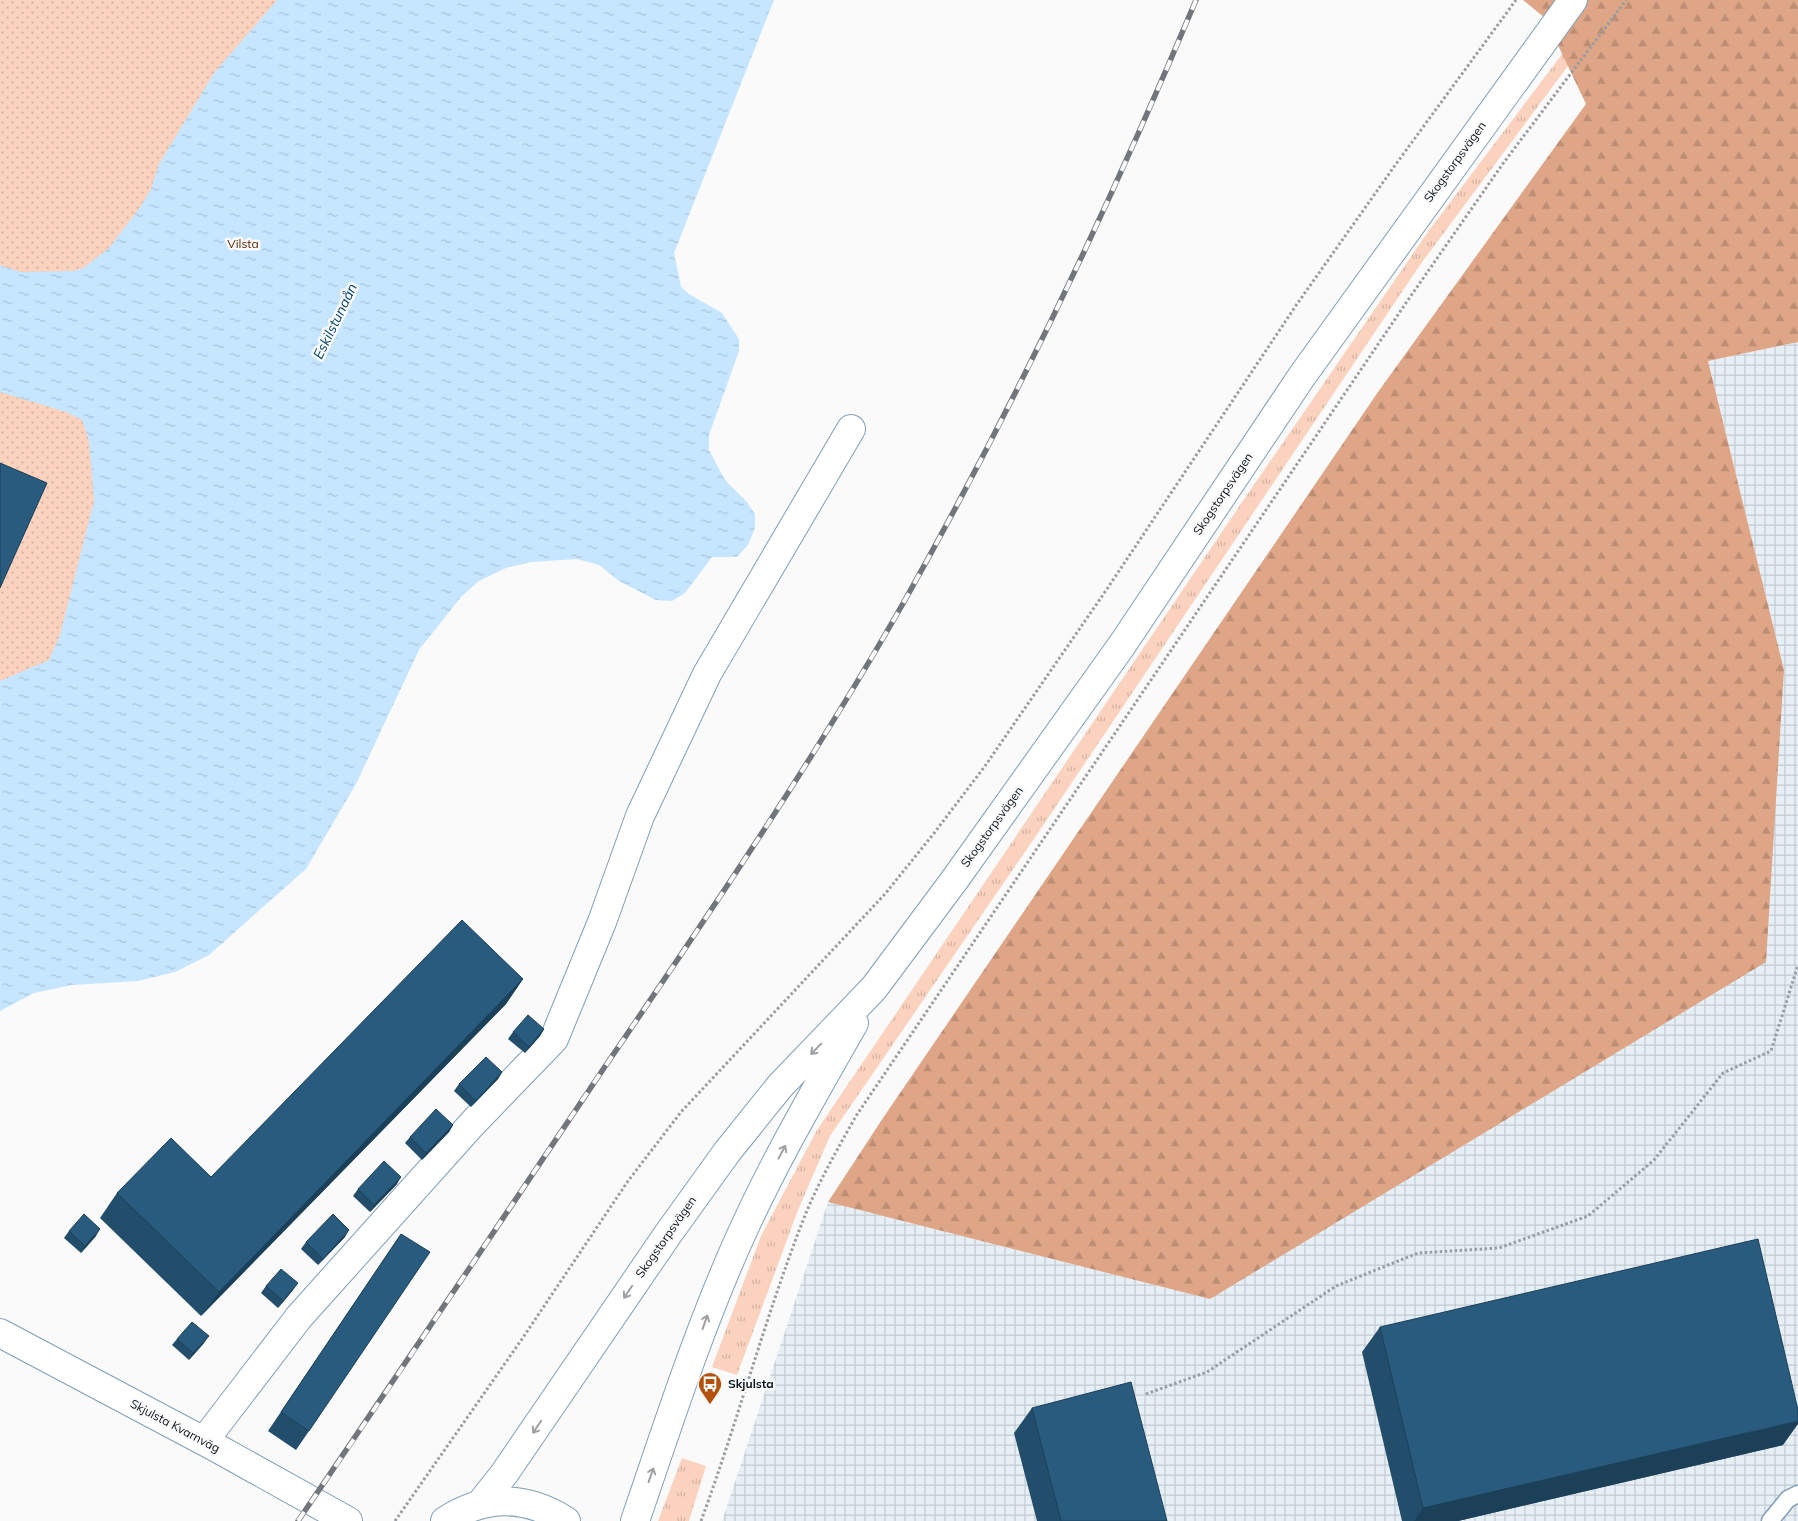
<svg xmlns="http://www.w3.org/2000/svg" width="1798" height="1521" font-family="Mulish,sans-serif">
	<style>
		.industrial { fill: url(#industrial-grid) }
		.grass { fill: url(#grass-tufts) }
		.forest { fill: url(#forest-firs) }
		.park { fill: url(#park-dots) }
		.water { fill: url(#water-ripples) }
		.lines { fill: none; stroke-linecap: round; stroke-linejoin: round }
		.lane-casing { stroke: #819fb6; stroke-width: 19 }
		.street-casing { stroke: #819fb6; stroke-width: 30 }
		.secondary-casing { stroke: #819fb6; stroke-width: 30 }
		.path { stroke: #989da0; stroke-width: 3; stroke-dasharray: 2.5 2.5; stroke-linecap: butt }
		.lane { stroke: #fff; stroke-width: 16 }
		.street { stroke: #fff; stroke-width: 28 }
		.secondary { stroke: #fff; stroke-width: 28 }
		.rail-casing { stroke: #70767b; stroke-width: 5.5 }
		.rail { stroke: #fafafa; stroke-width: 4; stroke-dasharray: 11; stroke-linecap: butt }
		.wall { fill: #224e6c }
		.shaded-wall { fill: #1c4058 }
		.building { fill: #285b7e; stroke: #1c4058 }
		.oneway { stroke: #9da1a4 }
		.labels { text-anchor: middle; stroke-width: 5; stroke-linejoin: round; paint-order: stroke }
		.street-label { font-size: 12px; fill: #09141c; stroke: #fafafa }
		.park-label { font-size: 12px; fill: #5a2604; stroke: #fafafa }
		.poi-label { font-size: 12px; font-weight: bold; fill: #09141c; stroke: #fafafa; text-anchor: start }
		.water-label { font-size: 14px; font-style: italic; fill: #04466c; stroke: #fafafa }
	</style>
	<defs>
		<pattern id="industrial-grid" width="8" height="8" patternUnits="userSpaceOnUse" patternTransform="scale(1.25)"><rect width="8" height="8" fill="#e6eff5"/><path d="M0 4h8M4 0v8" fill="none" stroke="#c4ccd1"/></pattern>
		<pattern id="grass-tufts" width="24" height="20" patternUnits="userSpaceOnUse" patternTransform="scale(1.25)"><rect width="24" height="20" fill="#fad2be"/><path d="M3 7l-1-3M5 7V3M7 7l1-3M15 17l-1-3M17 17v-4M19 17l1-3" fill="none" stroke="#d5b3a3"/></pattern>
		<pattern id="forest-firs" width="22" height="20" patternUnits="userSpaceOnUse" patternTransform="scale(1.25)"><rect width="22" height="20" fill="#dea587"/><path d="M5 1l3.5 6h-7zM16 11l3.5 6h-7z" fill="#bd8d74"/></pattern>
		<pattern id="park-dots" width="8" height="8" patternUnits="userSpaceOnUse" patternTransform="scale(1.25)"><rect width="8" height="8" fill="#fad2be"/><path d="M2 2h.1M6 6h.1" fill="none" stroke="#d5b3a3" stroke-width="1.8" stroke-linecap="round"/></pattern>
		<pattern id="water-ripples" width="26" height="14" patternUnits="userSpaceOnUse" patternTransform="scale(1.25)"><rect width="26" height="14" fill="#c6e6ff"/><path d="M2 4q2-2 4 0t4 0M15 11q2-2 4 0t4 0" fill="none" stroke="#a9c4da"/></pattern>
	</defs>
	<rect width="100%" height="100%" fill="#fafafa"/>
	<path class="industrial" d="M1798,342v1179h-1076l106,-319 382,97 574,-629 -76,-309z"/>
	<path class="grass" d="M1603,0h14l-197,265 -380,565 -210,306 -32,74 -61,165 -25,-8 49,-131 56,-106 434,-641 179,-260z
		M682,1458l24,8 -17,55h-31z"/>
	<path class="forest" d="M1523,0h275v342l-90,19 76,309 -18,292 -556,337 -382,-97 55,-84 495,-726 208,-288 -41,-86z"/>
	<path class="park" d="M0,0h703l-703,902z"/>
	<path class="water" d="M277,0h497l-100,253 7,34 8,7 33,19 17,26v12l-30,84v15l16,30 22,22 8,12v14l-7,17 -11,12h-25l-27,36 -13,8 -16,-1 -37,-19 -20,-16 -22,-6 -46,3 -25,6 -27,13 -18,16 -42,53 -63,134 -50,85 -97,86 -34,17 -37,9 -66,4 -38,8 -34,18v-330l49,-21 11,-25 34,-134 -5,-60 -7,-21 -16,-8 -66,-20v-127l21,7 53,-1 9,-3 26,-20 32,-42 10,-17 8,-25 55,-91z"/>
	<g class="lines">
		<g class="lane-casing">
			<path id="lane" d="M1770,1521l18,-22 10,-5"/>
		</g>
		<g class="street-casing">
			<path id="street" d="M0,1333l215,114 133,74
				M204,1441l95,-124 173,-193 82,-85 48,-117 38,-106 67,-142 144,-245"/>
		</g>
		<g class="secondary-casing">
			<path id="secondary" d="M481,1503l23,-29 164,-240 59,-82 53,-66 94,-98 79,-106 169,-237 180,-269 271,-376
				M445,1521c39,-26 81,-26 121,0
				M635,1521c32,-93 62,-187 102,-277 34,-77 76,-149 117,-221"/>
		</g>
		<path class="path" d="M1146,1394l61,-22 129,-86 82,-33 81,-5 89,-32 66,-56 69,-87 48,-22 27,-86
			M395,1521l127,-182 106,-158 53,-69 204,-218 50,-62 50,-66 122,-177 190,-285 99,-140 120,-164
			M701,1521c37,-100 64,-204 103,-303 14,-35 33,-68 52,-102l552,-816 94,-135 124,-165"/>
		<use href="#lane" class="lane"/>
		<use href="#street" class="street"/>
		<use href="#secondary" class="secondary"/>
		<g class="rail-casing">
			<path id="rail" d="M298,1521c102,-149 203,-300 304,-450 105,-154 211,-309 303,-471 109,-194 205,-395 291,-600"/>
		</g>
		<use href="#rail" class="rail"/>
	</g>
	<path class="wall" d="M523,979l-17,25 -305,312 -101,-98 17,-25 94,-16z
		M544,1029l-4,7 -15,17 -17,-14 5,-7z
		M502,1072l-4,7 -27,28 -17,-16 5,-7z
		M453,1125l-4,7 -27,28 -17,-17 5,-6z
		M397,1184l-27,28 -17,-16 5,-7z
		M69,1231l27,5 -15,17 -17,-15z
		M401,1234l-92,197 -13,19 -28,-19z
		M345,1237l-27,28 -17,-16 5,-7z
		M266,1286l27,4 -15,18 -17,-15z
		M1380,1327l403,118 -325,76h-56l-40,-169z
		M177,1339l27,4 -15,17 -17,-15z
		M1032,1408l135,113h-130l-23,-88z"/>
	<path class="shaded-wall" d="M523,979l-17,25 -305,312 18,-24z
		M544,1029l-4,7 -15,17 4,-6z
		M502,1072l-4,7 -27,28 5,-6z
		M453,1125l-4,7 -27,28 4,-7z
		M401,1177l-4,7 -27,28 4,-7z
		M100,1229l-4,7 -15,17 4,-7z
		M349,1230l-4,7 -27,28 5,-6z
		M298,1283l-5,7 -15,18 5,-7z
		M209,1336l-5,7 -15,17 4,-7z
		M1798,1421v3l-15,21 -325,76h-44l9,-13z"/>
	<path class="building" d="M0,463l47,20 -47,105z
		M462,920l61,59 -304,313 -102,-99 54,-55 40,39z
		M528,1015l16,14 -15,18 -16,-15z
		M486,1057l16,15 -26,29 -17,-17z
		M436,1109l17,16 -27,28 -16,-16z
		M384,1161l17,16 -27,28 -16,-16z
		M84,1214l16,15 -15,17 -16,-15z
		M333,1214l16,16 -26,29 -17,-17z
		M401,1234l29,18 -121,179 -28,-19z
		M1758,1239l40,171v11l-375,87 -43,-181z
		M281,1269l17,14 -15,18 -17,-15z
		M192,1322l17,14 -16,17 -16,-14z
		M1131,1382l36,139h-106l-29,-113z"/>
	<defs><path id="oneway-shaft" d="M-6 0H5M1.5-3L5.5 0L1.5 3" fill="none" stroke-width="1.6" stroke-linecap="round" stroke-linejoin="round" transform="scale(1.25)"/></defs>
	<g class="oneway">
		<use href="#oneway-shaft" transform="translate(816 1049) rotate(134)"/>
		<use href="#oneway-shaft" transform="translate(782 1152) rotate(-62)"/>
		<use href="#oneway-shaft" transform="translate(628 1292) rotate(124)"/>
		<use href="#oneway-shaft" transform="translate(705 1322) rotate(-71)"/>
		<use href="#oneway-shaft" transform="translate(537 1427) rotate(124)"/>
		<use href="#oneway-shaft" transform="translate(651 1475) rotate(-71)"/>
	</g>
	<defs>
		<g id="bus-pin" transform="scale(1.25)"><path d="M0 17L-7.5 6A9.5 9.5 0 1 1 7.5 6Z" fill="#b3520e" stroke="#fafafa"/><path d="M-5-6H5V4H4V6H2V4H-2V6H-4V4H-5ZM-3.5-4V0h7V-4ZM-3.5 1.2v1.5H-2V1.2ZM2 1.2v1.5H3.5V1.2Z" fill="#fff"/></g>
	</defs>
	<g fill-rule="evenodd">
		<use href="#bus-pin" x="710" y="1384"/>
	</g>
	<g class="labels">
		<g class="street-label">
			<text transform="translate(1455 162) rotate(-54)" y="4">Skogstorpsvägen</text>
			<text transform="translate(1223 494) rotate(-56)" y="4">Skogstorpsvägen</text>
			<text transform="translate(992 827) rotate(-54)" y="4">Skogstorpsvägen</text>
			<text transform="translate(666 1237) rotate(-55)" y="4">Skogstorpsvägen</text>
			<text transform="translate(175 1426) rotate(28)" y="4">Skjulsta Kvarnväg</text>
		</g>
		<g class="park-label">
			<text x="243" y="248">Vilsta</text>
		</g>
		<g class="poi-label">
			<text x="728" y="1388">Skjulsta</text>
		</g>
		<g class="water-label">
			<text transform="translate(335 321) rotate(-64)" y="5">Eskilstunaån</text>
		</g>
	</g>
</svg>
